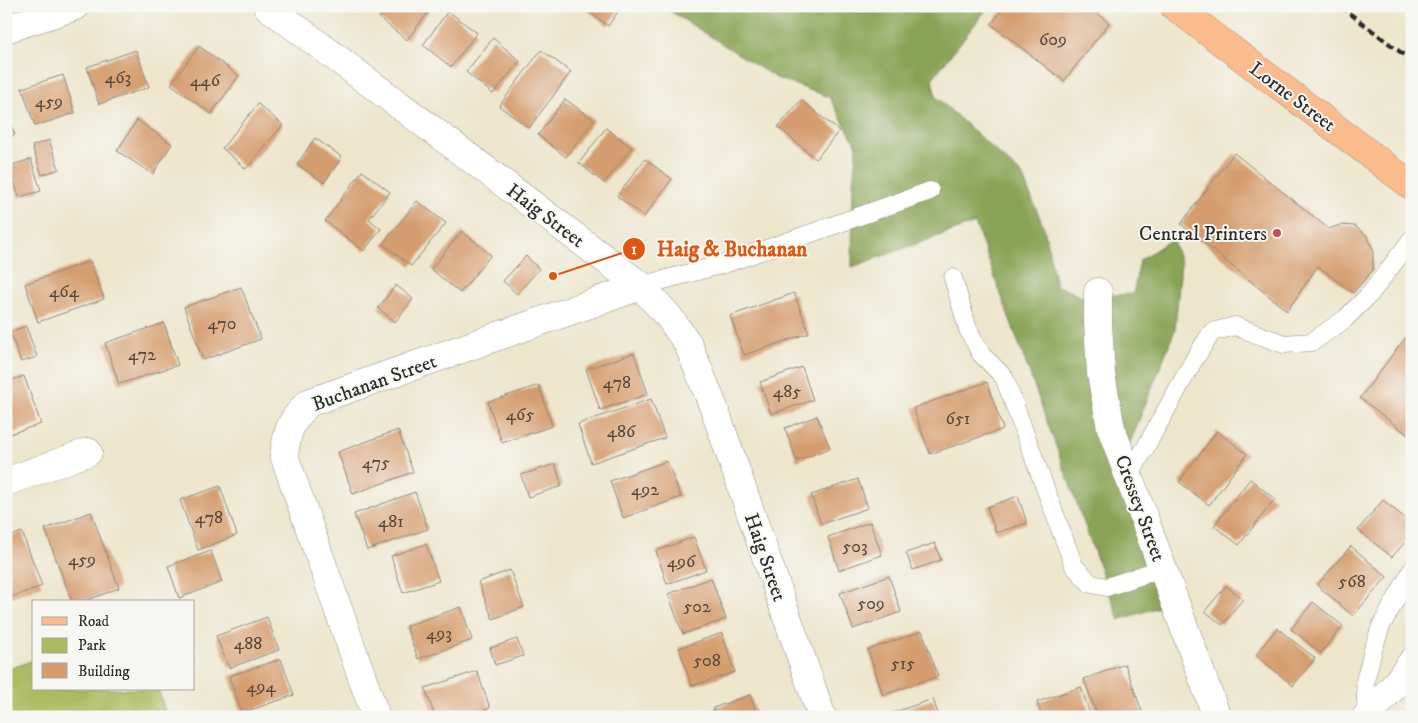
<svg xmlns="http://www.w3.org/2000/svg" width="1418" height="723" font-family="'IM FELL DW Pica',serif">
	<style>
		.green { fill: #abbb5e; stroke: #6b7344 }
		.forest { fill: #88a355; stroke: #5a6740 }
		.building { fill: #d59d6e }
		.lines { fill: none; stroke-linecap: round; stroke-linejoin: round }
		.service-casing { stroke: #8c887c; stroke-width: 19 }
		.minor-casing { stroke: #8c887c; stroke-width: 29 }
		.tertiary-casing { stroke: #8c887c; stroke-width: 29 }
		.primary-casing { stroke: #8c887c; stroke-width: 29 }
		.service { stroke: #fff; stroke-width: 18 }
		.minor { stroke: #fff; stroke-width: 28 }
		.tertiary { stroke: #fff; stroke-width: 28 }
		.primary { stroke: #fbbb8c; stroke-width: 28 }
		.rail { stroke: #2b2b2b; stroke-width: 4; stroke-dasharray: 8 4; stroke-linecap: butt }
		.poi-dot { fill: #d1495b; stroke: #f6f6f2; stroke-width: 2 }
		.labels { text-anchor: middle; stroke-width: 4; stroke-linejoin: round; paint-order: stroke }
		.number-label { font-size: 18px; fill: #56483c }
		.street-label { font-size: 20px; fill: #2b2b2b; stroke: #f6f6f2 }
		.poi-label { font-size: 20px; fill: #2b2b2b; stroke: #f6f6f2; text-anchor: end }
		.leader { fill: none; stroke: #df570e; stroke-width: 2 }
		.callout-dot { fill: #df570e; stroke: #f6f6f2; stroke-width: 2 }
		.mark-label { font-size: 15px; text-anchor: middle; font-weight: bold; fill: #fff }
		.callout-label { font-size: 21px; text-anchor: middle; font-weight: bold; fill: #df570e; stroke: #f6f6f2; stroke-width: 4; stroke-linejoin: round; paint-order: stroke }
	</style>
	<rect width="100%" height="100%" fill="#f6f6f2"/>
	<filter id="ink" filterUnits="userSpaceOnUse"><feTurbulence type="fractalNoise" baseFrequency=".02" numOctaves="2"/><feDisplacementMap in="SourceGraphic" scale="10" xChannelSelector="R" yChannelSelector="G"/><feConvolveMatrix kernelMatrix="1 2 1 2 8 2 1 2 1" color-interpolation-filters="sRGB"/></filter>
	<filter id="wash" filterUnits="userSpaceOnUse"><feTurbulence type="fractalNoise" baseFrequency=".0096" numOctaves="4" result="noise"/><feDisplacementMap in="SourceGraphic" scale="20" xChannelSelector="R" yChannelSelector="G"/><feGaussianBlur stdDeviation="1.12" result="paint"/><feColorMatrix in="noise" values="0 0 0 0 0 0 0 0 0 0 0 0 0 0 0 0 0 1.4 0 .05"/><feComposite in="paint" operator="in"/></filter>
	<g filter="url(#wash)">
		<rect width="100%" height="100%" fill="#ede6cc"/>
		<path class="green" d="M34,660v29h124l9,28h-161v-47z"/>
		<path class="forest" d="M665,6h324l-57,73 4,18 86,78 22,53 12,57 26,12 51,-3 7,-34 32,-21 9,24 -6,67 -51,128 53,143 -58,19 -144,-397 -123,44 1,-85 4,-36 -28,-49 -53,-19 -106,-67z"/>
		<g id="blocks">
			<path class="building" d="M388,6h45l-26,34 -28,-22z
				M590,6h32l-14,20 -21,-16z
				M1005,6h83l21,17 -45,58 -73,-57z
				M448,11l29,22 -26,34 -28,-22z
				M493,38l27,23 -27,33 -27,-22z
				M199,46l40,30 -28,38 -40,-30z
				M136,50l13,37 -50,17 -12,-37z
				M541,50l30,22 -42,56 -30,-22z
				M63,75l12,38 -40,13 -13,-38z
				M565,99l29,21 -28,37 -28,-22z
				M801,100l38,31 -23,28 -38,-32z
				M258,104l25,21 -37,44 -24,-21z
				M6,114l9,21 -9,3z
				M137,120l35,24 -19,30 -36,-23z
				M606,128l26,20 -28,35 -25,-20z
				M315,138l27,19 -18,26 -27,-19z
				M49,140l10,29 -17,6 -10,-29z
				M1234,153l95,76 11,-4 15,1 12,10 6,13v21l-20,23 -35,-27 -31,45 -106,-87z
				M31,159l10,32 -22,6 -10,-31z
				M645,159l27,20 -28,38 -27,-21z
				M362,171l28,21 -21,27 12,10 -17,22 -39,-30z
				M417,201l29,22 -35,43 -28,-22z
				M462,231l29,24 -31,38 -29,-24z
				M526,256l13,13 -22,25 -14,-13z
				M90,261l14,38 -66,23 -13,-38z
				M396,285l17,14 -18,23 -17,-14z
				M241,287l20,52 -58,21 -19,-53z
				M794,293l15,40 -65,22 -14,-39z
				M164,323l14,42 -59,19 -14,-41z
				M26,326l11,31 -16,5 -11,-30z
				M1405,338l7,5v95l-52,-40z
				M634,353l14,41 -48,16 -14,-41z
				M802,367l11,33 -42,14 -11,-32z
				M24,376l17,48 -35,11v-53z
				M987,382l16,47 -73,25 -17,-46z
				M539,385l13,41 -50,17 -14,-41z
				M651,399l14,39 -74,25 -13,-39z
				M817,416l13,32 -33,13 -12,-33z
				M398,430l15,42 -60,22 -15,-42z
				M1217,431l30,23 -38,51 -30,-23z
				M667,461l14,36 -58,21 -13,-37z
				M555,464l7,22 -34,11 -7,-22z
				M858,479l10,29 -47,16 -10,-29z
				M1250,479l25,20 -36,46 -25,-19z
				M220,486l17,49 -39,15 -18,-50z
				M415,492l13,37 -61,21 -13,-36z
				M1018,496l9,27 -31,10 -9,-26z
				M1383,500l29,24v10l-20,23 -34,-27z
				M91,512l28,76 -36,14h-11l-27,-73z
				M870,522l12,33 -43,15 -11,-33z
				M22,532l20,54 -36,13v-61z
				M694,537l12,33 -39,14 -11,-33z
				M935,543l6,17 -28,10 -7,-17z
				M426,544l13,37 -36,12 -12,-37z
				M1351,546l36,31 -34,39 -36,-31z
				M211,551l11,31 -43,16 -11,-32z
				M510,570l14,37 -31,12 -15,-37z
				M889,576l12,36 -48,17 -13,-36z
				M711,578l15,41 -43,15 -15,-40z
				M1226,586l17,13 -21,26 -17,-14z
				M1313,602l30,24 -22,27 -30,-24z
				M461,607l11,33 -54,19 -12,-33z
				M267,617l12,33 -50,18 -13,-32z
				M1277,628l38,30 -22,28 -37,-31z
				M922,631l16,45 -55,19 -15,-45z
				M722,633l13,39 -43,14 -13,-38z
				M517,639l6,17 -28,9 -5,-17z
				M281,659l13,36 -52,18 -13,-37z
				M1125,664l19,53h-46l-14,-38z
				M477,671l13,37 -25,9h-30l-10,-29z
				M1081,687l10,30h-49l-5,-15z
				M750,695l8,22h-42l-3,-9z
				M933,699l6,18h-49l-1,-3z"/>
		</g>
	</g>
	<g filter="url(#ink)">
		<use href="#blocks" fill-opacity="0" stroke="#8c887c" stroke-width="1"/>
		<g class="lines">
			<g class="service-casing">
				<path id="service" d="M953,278l15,51 13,25 23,23 70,189 17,18 16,3 56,-19
					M641,286l86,-23 203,-72
					M1129,477l66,-119 17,-26 23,-6 49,18 28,-2 33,-23 25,-25 42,-55
					M1367,716l-2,-35 8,-31 8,-24 31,-56"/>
			</g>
			<g class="minor-casing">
				<path id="minor" d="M1098,292v31l3,51 10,54 106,289
					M6,482l82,-30
					M376,717l-92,-262c4,-27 5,-31 24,-52l333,-117
					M1366,717l29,-32 17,-23"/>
			</g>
			<g class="tertiary-casing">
				<path id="tertiary" d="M267,6l374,280 28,31 19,27 26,64 108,309
					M6,29l70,-23"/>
			</g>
			<g class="primary-casing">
				<path id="primary" d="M1174,6l238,180"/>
			</g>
			<use href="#service" class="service"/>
			<use href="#minor" class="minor"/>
			<use href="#tertiary" class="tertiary"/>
			<use href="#primary" class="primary"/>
			<path class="rail" d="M1340,6l72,55"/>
		</g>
	</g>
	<circle class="poi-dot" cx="1277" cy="233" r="5"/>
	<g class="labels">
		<g class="number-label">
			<text x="1053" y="45">609</text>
			<text x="118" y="83">463</text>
			<text x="205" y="86">446</text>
			<text x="49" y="107">459</text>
			<text x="64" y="297">464</text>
			<text x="222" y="329">470</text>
			<text x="142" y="360">472</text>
			<text x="617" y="388">478</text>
			<text x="787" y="397">485</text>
			<text x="520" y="420">465</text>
			<text x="958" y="424">651</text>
			<text x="621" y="437">486</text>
			<text x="376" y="468">475</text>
			<text x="645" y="495">492</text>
			<text x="209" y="523">478</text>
			<text x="391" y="527">481</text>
			<text x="855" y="552">503</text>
			<text x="82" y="565">459</text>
			<text x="681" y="567">496</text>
			<text x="1352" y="587">568</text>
			<text x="871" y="609">509</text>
			<text x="697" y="612">502</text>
			<text x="439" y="639">493</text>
			<text x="248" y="649">488</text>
			<text x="707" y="666">508</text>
			<text x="903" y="669">515</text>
			<text x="261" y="692">494</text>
		</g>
		<g class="street-label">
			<text transform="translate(1293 96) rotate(37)" y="7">Lorne Street</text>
			<text transform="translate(546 215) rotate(37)" y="7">Haig Street</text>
			<text transform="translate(374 382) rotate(-20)" y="7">Buchanan Street</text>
			<text transform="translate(1141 508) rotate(70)" y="7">Cressey Street</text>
			<text transform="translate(766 557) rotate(71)" y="7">Haig Street</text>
		</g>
		<g class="poi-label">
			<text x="1267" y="240">Central Printers</text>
		</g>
	</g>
	<path class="leader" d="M553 276L634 249"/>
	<g class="callout-dot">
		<circle cx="553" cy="276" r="5"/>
		<circle cx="634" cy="249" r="12"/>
	</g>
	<g class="mark-label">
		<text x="634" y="254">1</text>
	</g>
	<g class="callout-label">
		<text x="732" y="256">Haig &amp; Buchanan</text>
	</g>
	<rect width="1418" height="723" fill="none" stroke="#f6f6f2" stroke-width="25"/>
	<rect x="32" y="600" width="162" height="90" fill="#f6f6f2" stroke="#a5a5a2"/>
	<rect x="42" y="617" width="25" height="8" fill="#fbbb8c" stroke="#a5a5a2"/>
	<text x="78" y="626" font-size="15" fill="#2b2b2b">Road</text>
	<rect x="42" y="638" width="25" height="15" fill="#abbb5e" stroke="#a5a5a2"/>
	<text x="78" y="650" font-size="15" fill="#2b2b2b">Park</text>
	<rect x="42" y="663" width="25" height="15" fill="#d59d6e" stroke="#a5a5a2"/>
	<text x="78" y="676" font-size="15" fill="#2b2b2b">Building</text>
</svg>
